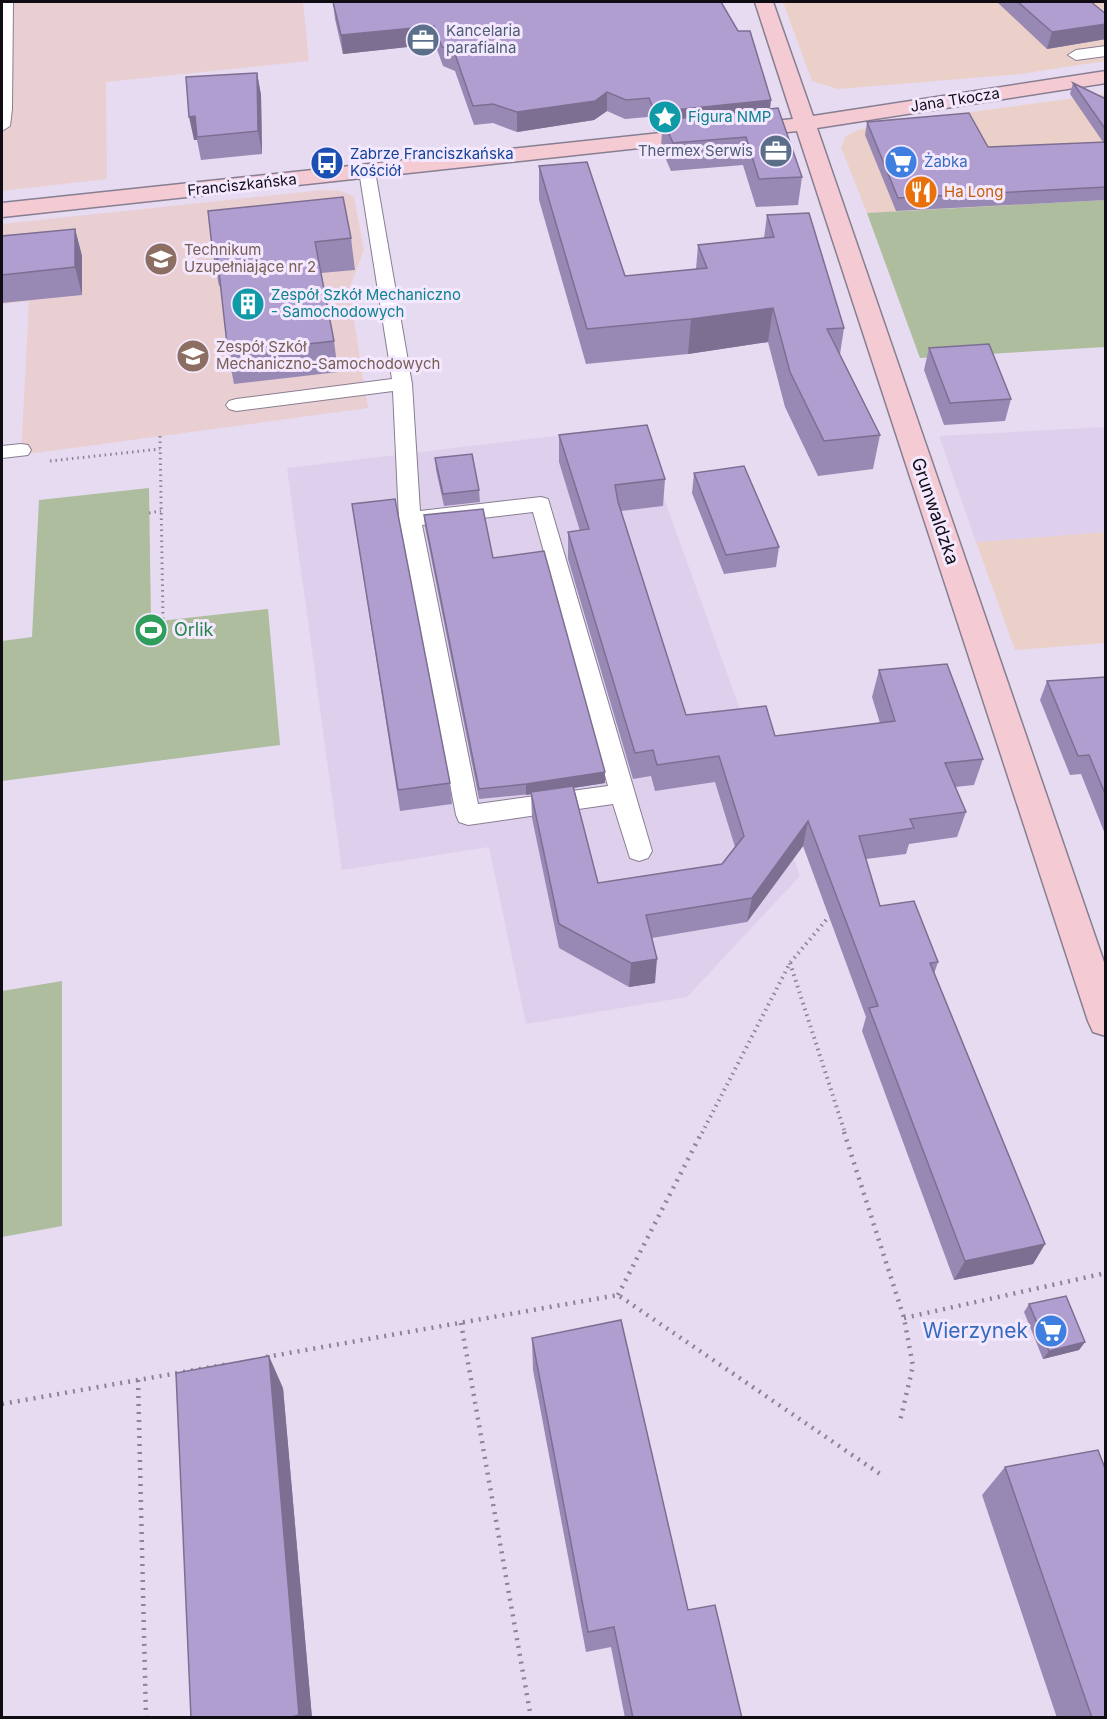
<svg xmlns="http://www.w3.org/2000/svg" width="1107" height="1719" font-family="Inter,sans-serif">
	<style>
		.commercial { fill: #ead0c9 }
		.built { fill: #ded0ed }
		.education { fill: #eacfd2 }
		.green { fill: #adbd9e }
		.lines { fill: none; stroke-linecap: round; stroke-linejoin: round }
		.lane-casing { stroke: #887e92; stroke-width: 2 }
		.secondary-casing { stroke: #887e92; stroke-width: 3 }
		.path-far2 { stroke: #8c8493; stroke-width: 3; stroke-dasharray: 1.5 4; stroke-linecap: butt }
		.path-far1 { stroke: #8c8493; stroke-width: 4; stroke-dasharray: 1.5 4.5; stroke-linecap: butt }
		.path { stroke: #8c8493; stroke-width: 4.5; stroke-dasharray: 2 6; stroke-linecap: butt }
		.lane { fill: #fff; fill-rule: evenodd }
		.secondary { fill: #f4cbd2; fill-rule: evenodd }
		.wall { fill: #9888b4 }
		.shaded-wall { fill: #7c6f92 }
		.building { fill: #b19ed1; stroke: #7c6f92; stroke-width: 1.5 }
		.labels { text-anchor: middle; stroke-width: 6; stroke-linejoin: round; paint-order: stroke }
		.far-service-label { font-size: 15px; fill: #4e5e75; stroke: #f4e8ff; text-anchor: start }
		.far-street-label { font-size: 15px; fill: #100c13; stroke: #f4e8ff }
		.far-culture-label { font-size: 15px; fill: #0d838f; stroke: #f4e8ff; text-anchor: start }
		.far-transit-label { font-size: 15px; fill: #164399; stroke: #f4e8ff; text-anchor: start }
		.far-shop-label { font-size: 15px; fill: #366cbe; stroke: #f4e8ff; text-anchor: start }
		.far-food-label { font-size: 15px; fill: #c56008; stroke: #f4e8ff; text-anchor: start }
		.far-education-label { font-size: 15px; fill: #785e54; stroke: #f4e8ff; text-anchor: start }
		.street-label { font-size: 18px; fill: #100c13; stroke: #f4e8ff }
		.leisure-label { font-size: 18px; fill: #27864d; stroke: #f4e8ff; text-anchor: start }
		.near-shop-label { font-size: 21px; fill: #366cbe; stroke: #f4e8ff; text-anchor: end }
	</style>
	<rect width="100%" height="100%" fill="#e6dbf1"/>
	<path class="commercial" d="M783,2h322v59l-85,13 -182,15 -26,-8z
		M1105,94v106l-238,13 -26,-66 5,-11 12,-6 38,-8z
		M1105,532v111l-90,7 -39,-108z"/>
	<path class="built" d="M638,426l162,450 -113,121 -161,27 -37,-177 -147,23 -55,-402z
		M1105,427v105l-129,10 -37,-106z"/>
	<path class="education" d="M2,2h301l6,59 -203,21 1,97 -105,12z
		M322,190l19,1 13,6 10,53 -15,39 19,119 -347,47 8,-154 -27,3v-80z"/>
	<path class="green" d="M1105,200v147l-185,11 -53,-145z
		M149,488l2,134 117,-13 12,136 -278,36v-140l30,-4 7,-137z
		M62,981v245l-60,11v-246z"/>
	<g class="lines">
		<g class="lane-casing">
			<path id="lane" d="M2,2h11l-1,107 -2,17 -8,5z
				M1106,46v10l-30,4 -8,-5 8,-5z
				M367,166l8,5 37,213 8,127 121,-14 7,2 104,352 -4,7 -9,3 -9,-3 -17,-54 -145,21 -9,-3 -3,-7 -57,-296 -6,-128 -157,20 -7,-2 -3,-4 3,-4 7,-2 156,-20 -33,-208zM533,512l75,274 -130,18 -56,-279z
				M21,444l7,1 3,5 -3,5 -26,3v-12z"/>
		</g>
		<g class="secondary-casing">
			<path id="secondary" d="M755,2h18l40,114 293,-45v12l-289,45 289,840v68l-13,-4 -5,-11 -291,-890 -795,86v-14l791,-84z"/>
		</g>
		<path class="path-far2" d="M160,436l3,185
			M50,461l110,-12
			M149,513l12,-2"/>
		<path class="path-far1" d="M790,963l55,170
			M702,1133l88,-170 37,-44 6,-1"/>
		<path class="path" d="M844,1132l60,186 9,48 -13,55
			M618,1295l84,-163
			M904,1318l202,-45
			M461,1323l70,395
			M266,1357l352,-62 262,179
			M138,1380l8,338
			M2,1404l227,-40"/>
		<use href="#lane" class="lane"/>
		<use href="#secondary" class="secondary"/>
	</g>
	<path class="wall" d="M333,2l437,107 32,68 -4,28 -42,2 -13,-42 -72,6 -10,-23 1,-17h-8l-6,-14 -23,2 -18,-8 -13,9 -77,12 -24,-9 -19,2 -19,-54 -12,-5 -8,-22 -92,10 -8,-35z
		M866,2h53l-53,1z
		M997,2h94l15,12v25l-59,10z
		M257,73l4,22 1,59 -61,6 -4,-20h-3z
		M1073,83l33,16v101l-210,11 -31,-76 2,-13 121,25 115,-5 -33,-48z
		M539,166l86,110 71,-7 2,-24 66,-7 3,-23 77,113 -4,26 40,81 -7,34 -55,7 -33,-69 -17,-65 -80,12 -102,10 -47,-164z
		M75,229l7,27v39l-80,8v-67z
		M351,238l4,32 -34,3 13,68 4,31 -104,12 -6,-31 -7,-67h-2l-6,-31z
		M929,348l82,51 -6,22 -61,4 -20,-55z
		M559,435l106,44 -2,27 -42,5 65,204 89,21 105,-13 -8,-26 7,-27 104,89 -9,26 -19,2 11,25 -9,25 -48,7 -3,10 -40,5 14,47 58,56 -4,12 111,270 -12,20 -79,16 -92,-249 4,-14 -63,-171 -56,76 -95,16 3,45 -26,4 -70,-39 -27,-130 -1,-24 -52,5 -54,-272 -1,-12 69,43 112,225 -31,5 24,95 124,-19 13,-17 -20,-65 -60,9 -4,-15 -18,3 -65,-220v-27l12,-1 -21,-69z
		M435,458l44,32 1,12 -36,4 -8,-36z
		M694,473l85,74 -3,20 -52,7 -32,-81z
		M352,504l98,279 2,21 -52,7z
		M1106,677v157h-1l-24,-60 -11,1 -30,-75 7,-19z
		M1029,1304l56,38 -6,8 -36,9 -19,-47z
		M532,1338l156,272 54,108h-117l-14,-71 -25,5 -53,-282z
		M283,1388l29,330h-121z
		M1005,1467l101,251h-49l-75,-223z"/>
	<path class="shaded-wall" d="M1106,24v15l-59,10 5,-17z
		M434,26l1,18 -92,10 -2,-19z
		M257,73l4,22 1,59 -4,-23z
		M607,92v19l-13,9 -77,12v-20z
		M771,100l-2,19 -106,1 -1,11h-8l1,-19z
		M195,116l2,24h-3l-5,-23z
		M75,229l7,27v39l-7,-28z
		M773,308l-5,34 -80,12 3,-35z
		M605,772v11l-79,12v-11z
		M808,821l-5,25 -56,76 5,-24z
		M657,959l-2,24 -26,4 2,-24z
		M1045,1244l-12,20 -79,16 11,-19z
		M1085,1342l-6,8 -36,9 6,-8z
		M269,1356l14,32 29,330h-10l-3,-3z"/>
	<path class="building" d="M333,2h388l17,29h12l21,69 -116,12 -6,-14 -23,2 -19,-8 -12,9 -78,11 -24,-8 -20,2 -19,-55 -12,-4 -8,-21 -93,9z
		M1018,2h73l15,12v10l-54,8z
		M257,73l1,58 -61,6 -2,-21 -6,1 -3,-40z
		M1073,83l33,16v31z
		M778,108l24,69 -43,2 -13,-42 -73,6 -10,-23z
		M969,113l19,34 118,-5v45l-208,11 -31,-76z
		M587,162l38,114 82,-8 -9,-23 76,-8 -7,-22 42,-2 35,115 -17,1 53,106 -56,6 -34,-69 -17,-64 -82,11 -104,10 -48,-163z
		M343,197l8,41 -36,4 19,99 -106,12 -11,-99 -4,1 -5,-44z
		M75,229v38l-73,8v-39z
		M989,344l22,55 -61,4 -21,-55z
		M647,425l18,54 -50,6 3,17 68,213 80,-9 9,30 120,-15 -16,-51 68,-6 36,95 -38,4 21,49 -56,7 4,9 -55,8 21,70 34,-5 24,61 -8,1 115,281 -80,17 -96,-253 9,-2 -70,-185 -56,77 -106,17 11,44 -26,4 -72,-39 -28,-132 42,-6 25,97 124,-19 22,-28 -25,-80 -62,9 -4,-15 -18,3 -67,-221 21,-3 -30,-94z
		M472,454l7,36 -36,4 -8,-36z
		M744,466l35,81 -53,8 -32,-82z
		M395,499l55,284 -52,7 -46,-286z
		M483,509l10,49 51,-7 61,221 -79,12 -47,5 -55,-274z
		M1106,677v119l-17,-41 -11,1 -31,-75z
		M1066,1296l19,46 -36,9 -20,-47z
		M621,1320l67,290 27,-5 27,113h-109l-19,-91 -26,5 -56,-294z
		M269,1356l30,359 -11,3h-97l-15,-345z
		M1098,1450l8,21v247h-14l-87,-251z"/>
	<defs>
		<g id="office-disc" transform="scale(1.725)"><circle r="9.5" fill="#5c6f8a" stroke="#f4e8ff"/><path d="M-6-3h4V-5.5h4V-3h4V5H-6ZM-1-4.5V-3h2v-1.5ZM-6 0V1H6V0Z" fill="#fff"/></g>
		<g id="sight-disc" transform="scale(1.725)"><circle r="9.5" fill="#0f9aa8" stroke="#f4e8ff"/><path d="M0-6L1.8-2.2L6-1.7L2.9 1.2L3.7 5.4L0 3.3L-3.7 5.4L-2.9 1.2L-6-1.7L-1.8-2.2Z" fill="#fff"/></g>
		<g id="supermarket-disc" transform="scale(1.725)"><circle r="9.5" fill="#3f7fe0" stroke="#f4e8ff"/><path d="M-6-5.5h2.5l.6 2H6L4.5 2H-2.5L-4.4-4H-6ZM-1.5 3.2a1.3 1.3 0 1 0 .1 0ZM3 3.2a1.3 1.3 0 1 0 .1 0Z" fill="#fff"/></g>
		<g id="bus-disc" transform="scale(1.725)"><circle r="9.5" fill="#1a4fb4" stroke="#f4e8ff"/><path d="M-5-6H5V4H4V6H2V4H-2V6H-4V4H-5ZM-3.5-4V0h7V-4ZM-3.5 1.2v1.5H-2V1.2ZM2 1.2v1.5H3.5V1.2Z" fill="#fff"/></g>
		<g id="restaurant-disc" transform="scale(1.725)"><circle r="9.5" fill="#e8710a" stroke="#f4e8ff"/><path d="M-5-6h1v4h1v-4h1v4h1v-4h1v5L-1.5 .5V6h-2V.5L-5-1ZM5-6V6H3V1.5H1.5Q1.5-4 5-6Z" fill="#fff"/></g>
		<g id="school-disc" transform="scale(1.725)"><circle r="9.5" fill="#8d6e63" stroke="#f4e8ff"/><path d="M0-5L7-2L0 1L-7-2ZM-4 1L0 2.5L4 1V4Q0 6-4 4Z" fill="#fff"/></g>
		<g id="building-disc" transform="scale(1.725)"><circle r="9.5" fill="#0f9aa8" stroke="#f4e8ff"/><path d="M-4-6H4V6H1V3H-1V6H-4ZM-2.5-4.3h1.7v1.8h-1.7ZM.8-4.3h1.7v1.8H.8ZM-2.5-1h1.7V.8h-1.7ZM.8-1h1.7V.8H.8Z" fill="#fff"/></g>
		<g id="stadium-disc" transform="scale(1.725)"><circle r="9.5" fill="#2e9e5b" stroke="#f4e8ff"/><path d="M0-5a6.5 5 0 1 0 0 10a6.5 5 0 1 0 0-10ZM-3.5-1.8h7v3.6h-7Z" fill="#fff"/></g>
	</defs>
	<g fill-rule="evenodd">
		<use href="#office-disc" x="423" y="40"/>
		<use href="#sight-disc" x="665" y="117"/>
		<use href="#office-disc" x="776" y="151"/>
		<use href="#supermarket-disc" x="901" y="162"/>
		<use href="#bus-disc" x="327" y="163"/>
		<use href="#restaurant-disc" x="921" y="192"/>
		<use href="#school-disc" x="161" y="259"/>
		<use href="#building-disc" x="248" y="304"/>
		<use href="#school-disc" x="193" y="356"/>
		<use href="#stadium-disc" x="151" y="630"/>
		<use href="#supermarket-disc" x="1051" y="1331"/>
	</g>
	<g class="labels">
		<g class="far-service-label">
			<text x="446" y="36">Kancelaria<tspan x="446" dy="17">parafialna</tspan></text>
			<text x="753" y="156" text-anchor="end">Thermex Serwis</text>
		</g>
		<g class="far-street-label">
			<text transform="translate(955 100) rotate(-9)" y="5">Jana Tkocza</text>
			<text transform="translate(242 185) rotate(-6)" y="5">Franciszkańska</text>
		</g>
		<g class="far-culture-label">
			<text x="688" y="122">Figura NMP</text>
			<text x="271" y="300">Zespół Szkół Mechaniczno<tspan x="271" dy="17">- Samochodowych</tspan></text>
		</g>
		<g class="far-transit-label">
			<text x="350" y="159">Zabrze Franciszkańska<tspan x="350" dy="17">Kościół</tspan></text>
		</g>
		<g class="far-shop-label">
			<text x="924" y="167">Żabka</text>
		</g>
		<g class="far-food-label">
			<text x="944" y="197">Ha Long</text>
		</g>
		<g class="far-education-label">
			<text x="184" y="255">Technikum<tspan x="184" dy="17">Uzupełniające nr 2</tspan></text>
			<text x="216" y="352">Zespół Szkół<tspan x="216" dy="17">Mechaniczno-Samochodowych</tspan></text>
		</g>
		<g class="street-label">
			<text transform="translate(935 511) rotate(71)" y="6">Grunwaldzka</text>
		</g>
		<g class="leisure-label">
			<text x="174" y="636">Orlik</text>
		</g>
		<g class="near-shop-label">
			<text x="1028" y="1338">Wierzynek</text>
		</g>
	</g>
	<rect width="1107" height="1719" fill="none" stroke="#100c13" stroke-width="6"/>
</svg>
